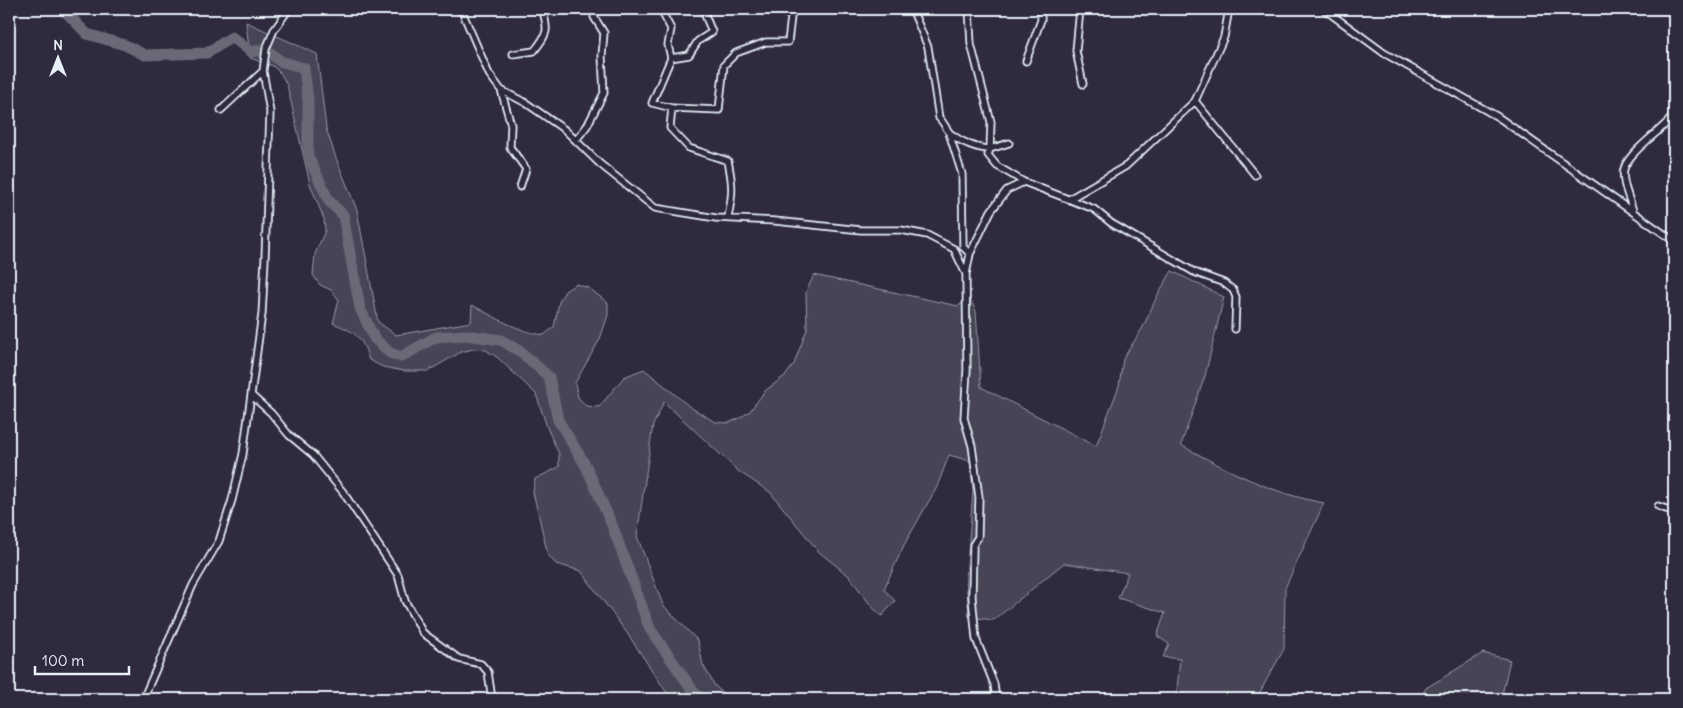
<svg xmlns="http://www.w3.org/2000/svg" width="1683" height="708" font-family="Delius,sans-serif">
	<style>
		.green { fill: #464455; stroke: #979aa6 }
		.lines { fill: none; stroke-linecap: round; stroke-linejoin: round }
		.river { stroke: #696978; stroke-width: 11 }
		.minor-casing { stroke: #e8f1f8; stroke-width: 9 }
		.minor { stroke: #2f2a3d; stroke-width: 5.5 }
	</style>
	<rect width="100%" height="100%" fill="#2f2a3d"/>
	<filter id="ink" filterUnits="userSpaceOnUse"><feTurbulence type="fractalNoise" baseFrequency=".02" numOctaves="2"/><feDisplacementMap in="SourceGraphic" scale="10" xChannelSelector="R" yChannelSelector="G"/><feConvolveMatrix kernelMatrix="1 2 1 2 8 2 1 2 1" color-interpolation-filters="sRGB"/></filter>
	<g filter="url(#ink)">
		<path class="green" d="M246,22l71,32 9,74 10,30 21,52 21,112 18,13 75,-13 1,-17c23,12 46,27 72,30l10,-8 5,-25 6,-11 11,-7 13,4 19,15v12l-8,24 -25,44 3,14 8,9 13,1 25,-30 20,-8 46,38 25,15 13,1 12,-5 10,-7 15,-20 21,-16 8,-11 13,-35 -1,-37 8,-17 144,31 12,-7 6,12 5,76 115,59 23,-60 4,-27 20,-32 16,-35 13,-21 52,26 -19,79 -24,69c45,25 92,49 143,58l-39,85 -1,61 -28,50h-80l4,-40 -17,-2 6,-13 -12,-8 8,-23 -47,-15 10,-25 -64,-10 -70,57 -25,-3 -3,-39 7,-87 -3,-30 -21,-6 -12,32 -33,58 -20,44 11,12 -13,15 -10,-9 -23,-31 -30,-24 -49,-60 -32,-21 -74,-69 -11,23 -16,111 26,69 35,36 5,24 12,21 15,13h-59l-44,-66 -46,-62 -25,-7 -8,-9 -15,-63 2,-13 24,-12v-13l-11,-24 -12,-36 -38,-36 -12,-8 -13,-1 -12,3 -33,19h-24l-21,-4 -14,-7c-7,-24 -14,-28 -36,-37l6,-23 -8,-10 -11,-5 -7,-10 2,-21 10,-23 -1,-12 -14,-35 -23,-99 -6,-11 -8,-8 -23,-8z
			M1483,653l27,7 -9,39h-82l7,-11z"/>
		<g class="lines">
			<path class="river" d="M63,9l24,25 38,11 20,10 62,-2 25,-16 19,15 15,-3 14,12 24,7 4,32v56l21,45 14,14 17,93 14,30 16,15 11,4 35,-20 30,-2 35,5 20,12 28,25 9,43 28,46 26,59 38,104 46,66 8,4"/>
			<g class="minor-casing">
				<path id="minor" d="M461,9l28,65 12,16 25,13 39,27 35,34 55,44 61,10 59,3 86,9h40l26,5 27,14 12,25
					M664,9l-1,5 8,15 -3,16 3,13 -19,45 20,5 -2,20 19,20 39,13c5,24 5,32 0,56
					M760,9l31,5
					M912,9l16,38 11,71c5,4 7,12 12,16 10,8 26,15 39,15l-2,6 9,11 27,16 70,27 17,14 83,49 30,11 9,7 3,7 -1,32
					M969,9l2,35 20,78 -1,27 19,-6
					M1080,9l-4,42 7,33
					M1324,9l60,44 114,64 176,124
					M513,54l21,-3c14,-17 15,-21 8,-42
					M671,58l18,-3 9,-14 14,-9 -7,-17 2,-6
					M1026,61l15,-41v-11
					M263,71l7,41 -5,147 -3,55 -11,81 20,18 18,22 24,20 30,37 55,83 7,26 18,32 36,26 22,5 7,8 4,27
					M501,90l10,35 -1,22 16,22 -6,18
					M1195,101l60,74
					M672,108l47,2 5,-45 12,-12 30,-11h22l4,-33
					M221,110l42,-39 3,-22 8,-19 15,-21
					M949,133l13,41 1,73 7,7
					M576,140l11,-14 17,-33 -2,-37 2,-23 -10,-16 3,-8
					M1071,198l55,-32 69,-65 29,-64 5,-28
					M1633,211c-3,-12 -12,-29 -9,-42 4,-17 39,-39 50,-54
					M1658,506l16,6
					M143,699l50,-114 26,-44 13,-41 11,-46 8,-59
					M996,699l-2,-15 -18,-45 -4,-42 1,-52 5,-8 1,-40 -7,-51 -8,-28 3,-48 -1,-96 4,-20 21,-43 16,-21 17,-8"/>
			</g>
			<use href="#minor" class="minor"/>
		</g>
	</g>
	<rect width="1683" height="708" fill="none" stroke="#2f2a3d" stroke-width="30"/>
	<rect x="15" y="15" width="1653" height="678" fill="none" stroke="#e8f1f8" stroke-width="2" filter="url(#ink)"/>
	<g transform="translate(58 58)" stroke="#2f2a3d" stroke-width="4" paint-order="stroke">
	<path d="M0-4L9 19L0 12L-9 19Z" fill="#e8f1f8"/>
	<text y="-8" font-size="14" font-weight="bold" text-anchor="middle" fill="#e8f1f8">N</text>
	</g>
	<path d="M35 666v8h94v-8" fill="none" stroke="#e8f1f8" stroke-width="2.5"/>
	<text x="42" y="666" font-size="15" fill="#e8f1f8" stroke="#2f2a3d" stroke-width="4" paint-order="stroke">100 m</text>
</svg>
